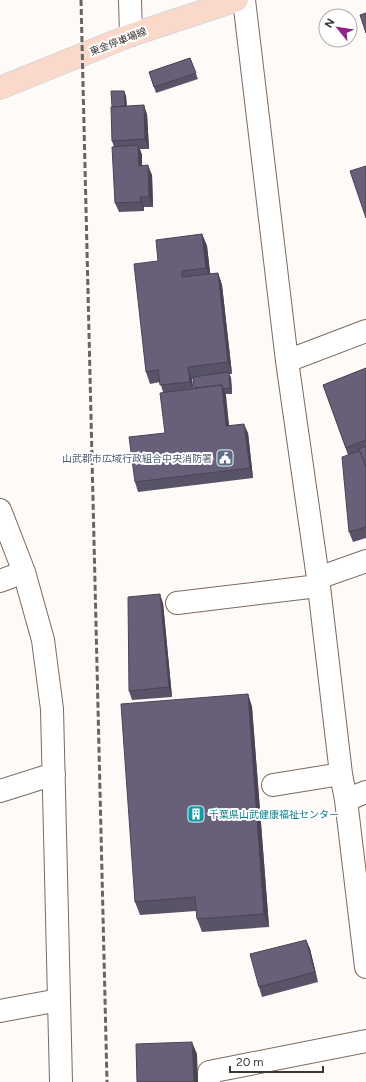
<svg xmlns="http://www.w3.org/2000/svg" width="366" height="1082" font-family="Figtree,'Noto Sans JP',sans-serif">
	<style>
		.lines { fill: none; stroke-linecap: round; stroke-linejoin: round }
		.minor-casing { stroke: #7d6a5c; stroke-width: 24 }
		.major-casing { stroke: #d8d7d5; stroke-width: 24 }
		.minor { stroke: #fff; stroke-width: 22 }
		.major { stroke: #fad9cb; stroke-width: 22 }
		.rail { stroke: #6a635e; stroke-width: 3; stroke-dasharray: 6 3; stroke-linecap: butt }
		.wall { fill: #595368; fill-rule: evenodd }
		.shaded-wall { fill: #494355 }
		.building { fill: #686079; stroke: #494355 }
		.labels { text-anchor: middle; stroke-width: 4; stroke-linejoin: round; paint-order: stroke }
		.street-label { font-size: 10px; fill: #3d352f; stroke: #fff }
		.service-label { font-size: 10px; fill: #4e5e75; stroke: #fff; text-anchor: end }
		.culture-label { font-size: 10px; fill: #0d838f; stroke: #fff; text-anchor: start }
	</style>
	<rect width="100%" height="100%" fill="#fefaf7"/>
	<g class="lines">
		<g class="minor-casing">
			<path id="minor" d="M130,0l1,35
				M244,0l43,361 31,217 23,196 5,26 20,167
				M287,361l79,-30
				M0,510l24,62 19,68 9,69 9,373
				M318,578l48,-17
				M0,581l24,-9
				M177,603l141,-17
				M273,785l68,-11
				M0,791l54,-17
				M346,800l20,-8
				M0,1011l59,-11
				M209,1082v-10l157,-31"/>
		</g>
		<g class="major-casing">
			<path id="major" d="M0,88l131,-53 106,-35"/>
		</g>
		<use href="#minor" class="minor"/>
		<use href="#major" class="major"/>
		<path class="rail" d="M81,0l26,1082"/>
	</g>
	<path class="wall" d="M190,58l8,21 -42,14 -7,-21z
		M124,91l2,5 1,10 20,8 2,35h-9l2,6v11l10,9 1,32h-9v4l-25,1 -4,-9 -1,-56 -2,-6v-34z
		M202,234l5,12 3,28 8,-1 4,12 10,89h-3l2,4 1,16h-7l4,32 19,7 5,45 -115,14 -3,-10 30,-49 -2,-41 -3,-10 -10,2 -4,-12 12,-111zM192,379h1l1,9 -1,1z
		M366,368v170l-13,4 -4,-10 -1,-77 -25,-70z
		M163,603l9,94 -40,3 -3,-9z
		M248,694l4,13 17,220 -67,5 -5,-13 -1,-8 -56,4 -5,-13z
		M306,940l4,9 8,33 -56,15 -3,-10z"/>
	<path class="shaded-wall" d="M124,91l2,5 1,19 -2,-5z
		M144,105l3,9 2,35 -4,-10z
		M138,145l4,10v20l-3,-9z
		M148,165l4,10 1,32 -4,-10z
		M140,197l4,10v4l-3,-9z
		M202,234l5,12 4,34 -5,-12z
		M218,273l4,12 10,89 -4,-12z
		M188,367l4,12 2,15 -4,-12z
		M229,372l2,6 1,16 -2,-6z
		M222,385l4,10 4,40 -4,-9z
		M244,424l4,9 5,45 -3,-10z
		M160,594l3,9 9,94 -3,-10z
		M248,694l4,13 17,220 -5,-13z
		M306,940l4,9 8,33 -3,-10z
		M192,1042l5,12 1,28h-4z"/>
	<path class="building" d="M366,13v20l-6,-18z
		M190,58l6,15 -42,14 -5,-15z
		M111,91h13l1,15 -13,1z
		M144,105l1,34 -33,2 -1,-34z
		M138,145l1,21 9,-1 1,32h-9l1,5 -26,1 -3,-56z
		M366,166v52l-16,-47z
		M202,234l4,34 -24,3v6l36,-4 10,89 -40,5 2,15 -30,3 -2,-15 -12,2 -12,-108 24,-3 -2,-21z
		M366,368v72l-20,8 -23,-63z
		M229,372l1,16 -7,1 -1,-4 -28,3 -1,-11z
		M222,385l4,41 18,-2 6,44 -115,14 -6,-45 36,-4 -5,-40z
		M366,446v21l-7,-18z
		M360,451l6,16v60l-17,5 -7,-75z
		M160,594l9,93 -40,4 -1,-94z
		M248,694l16,220 -67,5 -2,-22 -60,5 -14,-198z
		M306,940l9,32 -56,15 -9,-33z
		M192,1042l2,40h-57l-1,-38z"/>
	<defs>
		<g id="civic-square" transform="scale(0.9)"><rect x="-9" y="-9" width="18" height="18" rx="4" fill="#5c6f8a" stroke="#fff"/><path d="M-.6-6.5H3V-4.5H.6V-3L4-1V1h2V6H-6V1h2V-1L-.6-3ZM-1.2 2.5V6h2.4V2.5Z" fill="#fff"/></g>
		<g id="building-square" transform="scale(0.9)"><rect x="-9" y="-9" width="18" height="18" rx="4" fill="#0f9aa8" stroke="#fff"/><path d="M-4-6H4V6H1V3H-1V6H-4ZM-2.5-4.3h1.7v1.8h-1.7ZM.8-4.3h1.7v1.8H.8ZM-2.5-1h1.7V.8h-1.7ZM.8-1h1.7V.8H.8Z" fill="#fff"/></g>
	</defs>
	<g fill-rule="evenodd">
		<use href="#civic-square" x="225" y="458"/>
		<use href="#building-square" x="196" y="814"/>
	</g>
	<g class="labels">
		<g class="street-label">
			<text transform="translate(118 41) rotate(-21)" y="4">東金停車場線</text>
		</g>
		<g class="service-label">
			<text x="212" y="462">山武郡市広域行政組合中央消防署</text>
		</g>
		<g class="culture-label">
			<text x="209" y="818">千葉県山武健康福祉センター</text>
		</g>
	</g>
	<g transform="translate(338 28) rotate(300)"><circle r="19" fill="#ffffff" stroke="#b1aeac"/>
	<path d="M0-3L7 15L0 10L-7 15Z" fill="#8f2487"/>
	<text y="-6" font-size="11" font-weight="bold" text-anchor="middle" fill="#3d352f">N</text>
	</g>
	<path d="M230 1066v6h93v-6" fill="none" stroke="#3d352f" stroke-width="2"/>
	<text x="236" y="1066" font-size="12" fill="#3d352f" stroke="#ffffff" stroke-width="3" paint-order="stroke">20 m</text>
</svg>
